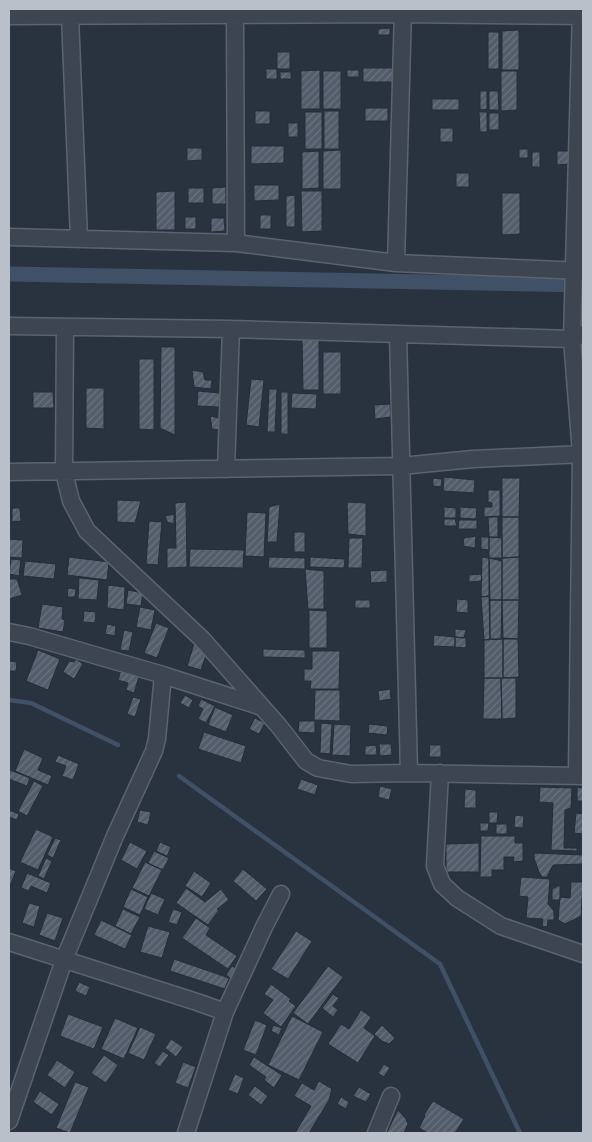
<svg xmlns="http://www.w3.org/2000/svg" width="592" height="1142" font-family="'PT Sans Narrow',sans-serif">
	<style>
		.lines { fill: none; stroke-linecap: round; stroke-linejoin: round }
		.stream { stroke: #405167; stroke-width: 4.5 }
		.canal { stroke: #405167; stroke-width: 15 }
		.building { fill: url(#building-hatch); stroke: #242c37 }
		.minor-casing { stroke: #5b636d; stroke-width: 19 }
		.minor { stroke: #3d4550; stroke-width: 16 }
	</style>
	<defs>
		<pattern id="building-hatch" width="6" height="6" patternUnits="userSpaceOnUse" patternTransform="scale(1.25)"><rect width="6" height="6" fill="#525c6a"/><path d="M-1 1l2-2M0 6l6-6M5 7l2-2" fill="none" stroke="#69727e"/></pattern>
	</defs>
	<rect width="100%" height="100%" fill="#293340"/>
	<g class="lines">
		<path class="stream" d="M9,700l22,3 87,42
			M179,776l261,188 80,169"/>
		<path class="canal" d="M9,274l574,11"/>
	</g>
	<path class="building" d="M390,28v7h-12v-6z
		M519,30v40h-17v-39z
		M488,32h11v37h-11z
		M277,52h13v17h-13z
		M363,68h32v14h-32z
		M266,69h11v10h-11z
		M320,70v39h-19v-38z
		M347,70h12v7h-12z
		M323,71h18v38h-18z
		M501,71h16v39l-16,1z
		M280,72h11v7h-11z
		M480,91h7v18l-7,1z
		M489,91h9l1,19h-10z
		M432,99h27v11h-27z
		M365,108h23v13h-23z
		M255,111h15v13h-15z
		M324,111h15v38h-15z
		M305,112h17v37h-17z
		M479,112h8v20h-7z
		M489,113h10v17h-10z
		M288,123h10v14h-10z
		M440,128h13v14h-13z
		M251,146h33v17l-33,1z
		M187,148h15v12l-15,1z
		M519,149h9v9h-9z
		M341,150v39h-18v-38z
		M319,151v37l-17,1v-37z
		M557,151h12v13l-12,1z
		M532,152h8v15h-8z
		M456,173h13v14h-13z
		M254,185h25v15l-25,1z
		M226,187v17h-14v-16z
		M188,188h16v15h-16z
		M175,191v39h-19v-38z
		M301,191h21v40l-20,1z
		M502,193h18v41l-18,1z
		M295,195v32h-9v-31z
		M260,215h11v14h-11z
		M185,217h11v12h-11z
		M211,218h13l1,13 -14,1z
		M302,338h17v52h-16z
		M161,347h14v88l-15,-7z
		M323,352h18v42h-18z
		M139,359h15v71l-15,-1z
		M192,370l11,2 2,8h7l-1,9 -17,-2z
		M251,379l13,1 -5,47 -13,-2z
		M86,388h18v41l-18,-1z
		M269,389h8l-2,43h-8z
		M198,391l22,2 -1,14 -22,-1z
		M33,392h20l1,16h-21z
		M281,392h7v42h-7z
		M292,393l25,1 -1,15 -25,-1z
		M390,404l1,13 -16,2 -1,-14z
		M210,416l9,2 1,12 -8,-1z
		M444,477l31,3 -1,13 -31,-2z
		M433,478l9,1 -1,8 -8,-1z
		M502,478h18l-1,39h-17z
		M488,490h12v26l-16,1v-10h8v-4l-4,-1z
		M117,500l24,1 -6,22 -18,-1z
		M186,502l1,65 -20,1v-20h9l-1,-45z
		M347,502l19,1v33l-18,-2z
		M280,504l-3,38h-10l2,-35z
		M444,507l12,1v10h-12z
		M460,507l17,1 -1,11 -16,-1z
		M12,508h8l1,13 -9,1z
		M247,512l19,1 -2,44 -19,-1z
		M174,514v10l-7,-2 -2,-6z
		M488,517h10v20h-9z
		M502,517h17v40l-17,1z
		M444,519h11l2,7h-13z
		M459,520h18v9h-19z
		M149,521l13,1 -4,43 -12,-1z
		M294,532h11v20h-11z
		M476,536l-1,12 -12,-2 1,-8z
		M481,537h8v13l-8,-1z
		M489,537l13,1v20h-13z
		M349,538h14l-1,30h-14z
		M9,539l14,1 -1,18 -13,-1z
		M190,549l54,1 -1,18 -54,-1z
		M69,557l40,5 -2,18 -40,-5z
		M269,557l36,1v11l-37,-1z
		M310,557l35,2 -1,9 -34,-1z
		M482,557l7,1v38l-8,1z
		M519,557v43h-17v-42z
		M489,558l13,3v39h-12z
		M11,559l10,1 -2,16 -10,-2z
		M25,561l31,3 -2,15 -31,-3z
		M305,569l19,2v38h-16z
		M387,570v12l-16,1 -1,-12z
		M481,574l1,7 -13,1v-7z
		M79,578l20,2 -2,20 -19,-1z
		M9,579h8l5,16 -13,4z
		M108,585l17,2 -1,23 -17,-2z
		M68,588l8,1 -1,8h-8z
		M128,590l15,3 -2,13 -15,-2z
		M489,596l1,43 -6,1 -3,-43z
		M457,599l11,1v13l-12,-1z
		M355,600h15v8h-15z
		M490,600h12l-1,39h-11z
		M502,600h17l-1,39 -15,-1z
		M42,604l21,3 -1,12 3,1 -2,12 -25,-4z
		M140,607l15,3 -4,20 -15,-3z
		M309,610l18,1v37h-18z
		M84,611l12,1 -1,11 -12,-1z
		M156,623l13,5 -12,30 -13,-5z
		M107,624l9,2 -1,10 -10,-2z
		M455,629l11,1 -2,8 -9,-1z
		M124,630l9,2 -4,19 -9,-1z
		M434,635l21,2v10l-22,-1z
		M455,637l11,1v10l-11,-1z
		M503,639v39h-19v-38z
		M503,639h15l1,38 -16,1z
		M194,644l12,11 -5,15 -14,-4z
		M263,649l42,1v8l-42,-1z
		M38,650l22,9 -12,31 -22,-9z
		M312,651h28l-1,38h-29l1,-8h-7v-12h8z
		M76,659l7,5 -9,15 -11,-7 6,-11 5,1z
		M9,661l8,1 -1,9h-7z
		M123,664l18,6 -7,23 -8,-3 2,-7 -10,-3z
		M484,678h17l1,41h-19z
		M501,678h15v40l-14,1z
		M390,689l1,10 -12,2 -1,-10z
		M315,690h25v31l-26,-1z
		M185,695l8,5 -4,8 -9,-5z
		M133,697l8,2 -6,18 -8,-3z
		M201,699l14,7 -9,17 -8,-4 5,-10 -5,-3z
		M215,707l18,8 -7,17 -18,-7z
		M255,718l10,5 -6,11 -10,-5z
		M299,721h16v12l-17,-1z
		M321,723l11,1 -2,30 -10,-1z
		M334,724l17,1 -1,31 -18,-1z
		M369,724l19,2 -1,9 -19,-2z
		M204,732l42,14 -5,17 -43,-14z
		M379,744h12l1,11 -12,1z
		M376,745l1,10h-12v-9z
		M430,745h11v12h-12z
		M24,749l19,9 -5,12 14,6 -4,9 -33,-14z
		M58,755l21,9 -6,16 -11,-4 4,-10 -11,-4z
		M10,770l20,8 -3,8 -18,-7z
		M301,779l17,6 -3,10 -18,-6z
		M34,781l9,5 -16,30 -9,-5z
		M380,786l12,3 -3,11 -11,-3z
		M540,787l32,1 -1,20 -6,2 -1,38h13v3l-26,-1 2,-47 -14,-1z
		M577,787l6,1v13h-6z
		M465,789l11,1v18h-12z
		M9,810l10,4 -2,6 -8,-3z
		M140,810l11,2 -3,13 -11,-3z
		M489,812h9l-1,11h-8z
		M576,813l7,1v20l-9,-1z
		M515,815l9,1 -1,12 -9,-1z
		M480,823h9l-1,8h-8z
		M496,824h11v10h-11z
		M36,829l17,8 -15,33 -18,-8z
		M481,836h34v7h8v18l-10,1 1,-5h-10v13h-12v7h-12z
		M55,838l6,2 -8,18 -6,-3z
		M130,842l17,9 -10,18 -16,-9z
		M160,842l11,5 -4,9 -11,-5z
		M479,843v29h-33v-28z
		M154,851l15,7 -6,12 -15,-7z
		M534,853l49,2v9l-30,1 -6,12h-5l-3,-5 -5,-14z
		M46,858l6,3 -8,18 -6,-3z
		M145,862l17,8 -13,26 -17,-8z
		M9,868l7,3 -7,17z
		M243,869l24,20 -11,12 -23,-20z
		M194,871l17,12 -9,14 -17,-11z
		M27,873l24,10 -4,10 -16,-7 -2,5 -8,-3z
		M521,877l29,2 -2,25 6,7v9h-6l-1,7 -5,-1 1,-7 -17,-1 2,-21 -9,-1z
		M571,882h12l-2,34 -16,8 -7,-4 2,-23 10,1z
		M560,885v15h-8v-11z
		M186,888l19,14 16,-13 8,11 -12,9 2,1 -11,15 -32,-22z
		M131,889l17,8 -8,18 -17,-8z
		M151,893l14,6 -7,16 -14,-6z
		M29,903l11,3 -6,21 -12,-4z
		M123,909l17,8 -9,17 -16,-8z
		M173,909l9,3 -5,13 -9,-3z
		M47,913l16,5 -8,23 -16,-6z
		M196,918l14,10 -4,7 31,21 -9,13 -46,-31z
		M101,920l31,15 -7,14 -31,-14z
		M148,926l22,6 -8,26 -22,-6z
		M296,931l16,10 -24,38 -17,-10z
		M174,959l55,19 -4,11 -55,-18z
		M232,966l8,6 -6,9 -8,-6z
		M328,966l15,11 -35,47 -15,-11z
		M79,982l11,5 -4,9 -11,-5z
		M271,984l20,15 -2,2 7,5 -15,21 -18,-14 10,-13 -9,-6z
		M333,994l6,4 -6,8 5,4 -5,7 -11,-9z
		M361,1010l10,7 -7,11 11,8 -17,27 -30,-19 13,-20 8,5z
		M68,1014l35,13 -9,22 -34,-13z
		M292,1016l31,16 -24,48 -31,-15z
		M115,1018l23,10 -14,31 -23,-10z
		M255,1020l12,5 -11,30 -13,-5z
		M273,1025l9,3 -3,7 -8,-4z
		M382,1025l13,13 -6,6 -7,-3 -8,-7z
		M140,1027l16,7 -12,26 -16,-7z
		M171,1039l12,8 -7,10 -11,-9z
		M163,1051l6,4 -9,12 -6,-4z
		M104,1055l14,10 -12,18 -15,-10z
		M254,1057l28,18 -8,13 -10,-8 2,-3 -17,-12z
		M57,1060l18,12 -10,16 -18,-13z
		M183,1062l13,5 -8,21 -13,-5z
		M384,1064l6,4 -6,9 -6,-4z
		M235,1074l9,4 -6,16 -10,-4z
		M319,1081l13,8 -3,11 -20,33h-14l16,-27 -17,-10 8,-13 12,7z
		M75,1082l14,5 -19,46 -14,-5z
		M255,1086l13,10 -7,9 -13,-10z
		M359,1087l12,7 -5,8 -13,-6z
		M40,1091l19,13 -7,11 -19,-13z
		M341,1097l8,5 -3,7 -9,-5z
		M433,1101l31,18 -9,14h-29v-1l-7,-4 6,-12 -1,-1z
		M398,1110l8,9 2,5 -4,9h-14l-3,-1z"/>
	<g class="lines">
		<g class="minor-casing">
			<path id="minor" d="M235,15l1,228
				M9,16l394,-2 180,2
				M70,16l9,223
				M9,237l227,6 160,20 187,8
				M396,263l7,-254
				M9,326l222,3 341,10 11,-5
				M65,327l-1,145 7,29 16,30 115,108 60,68
				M398,334l11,439
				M226,469l5,-140
				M9,472l392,-6 72,-7 110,-5
				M9,632l20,4 134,39 99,32 16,18 28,36 12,7 33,6 58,-1 174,3
				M440,773l-5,93 7,18 15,14 44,28 82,28
				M577,775l4,-321 -9,-115 9,-330
				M9,942l188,60 28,10
				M9,1121l55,-161 51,-124 39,-85 3,-12 6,-64
				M186,1133l39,-121 39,-85 17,-33
				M376,1133l15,-37"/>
		</g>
		<use href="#minor" class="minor"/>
	</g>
	<rect width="592" height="1142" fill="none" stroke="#bac0ca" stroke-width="20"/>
</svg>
